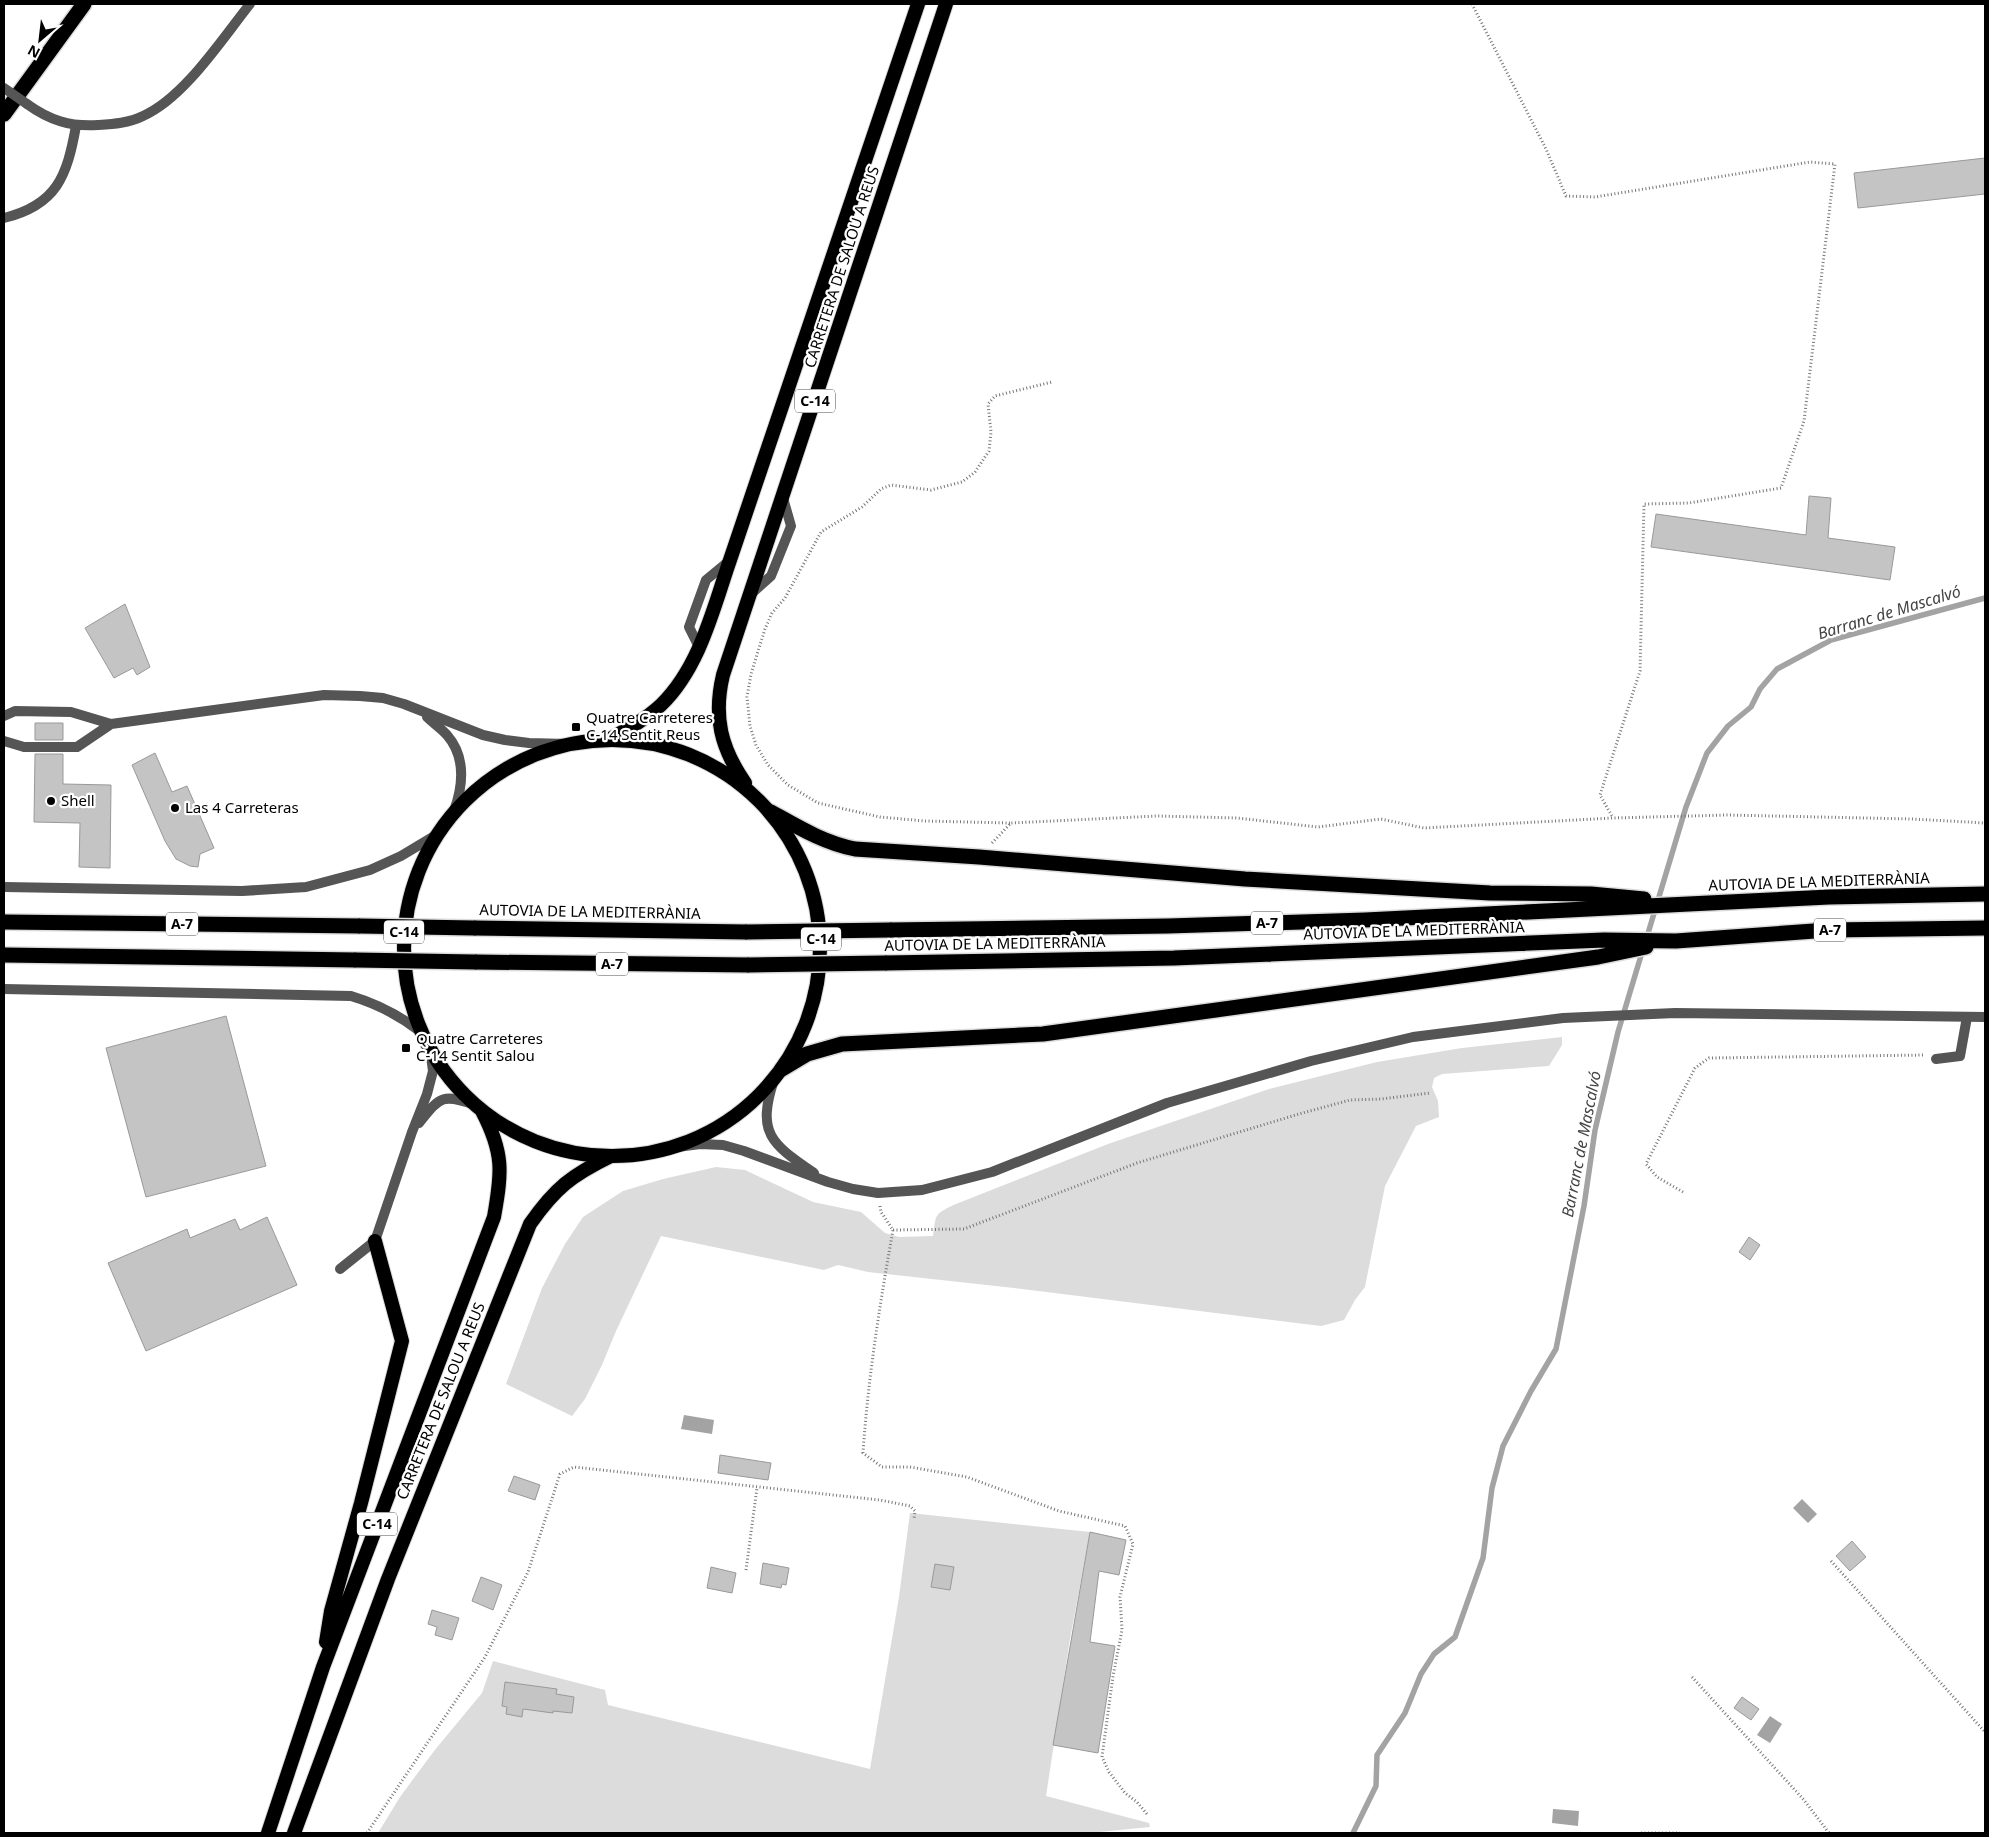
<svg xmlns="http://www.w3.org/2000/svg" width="1989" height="1837" font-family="'Noto Sans',sans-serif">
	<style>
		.green { fill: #dcdcdc }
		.water { fill: #a3a3a3 }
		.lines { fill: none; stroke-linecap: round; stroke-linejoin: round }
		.stream { stroke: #a3a3a3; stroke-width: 5.5 }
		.building { fill: #c4c4c4; stroke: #999 }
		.trunk-casing { stroke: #dbdbdb; stroke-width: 16 }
		.motorway-casing { stroke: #dbdbdb; stroke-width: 18 }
		.path { stroke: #777; stroke-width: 3; stroke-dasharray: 1 2.5; stroke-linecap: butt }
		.service { stroke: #555; stroke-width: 10 }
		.minor { stroke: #555; stroke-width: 10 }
		.tertiary { stroke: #555; stroke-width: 10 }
		.trunk { stroke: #000; stroke-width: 14 }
		.motorway { stroke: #000; stroke-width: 15 }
		.motorway-bridge-casing { stroke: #dbdbdb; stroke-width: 18; stroke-linecap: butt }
		.minor-bridge { stroke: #555; stroke-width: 10 }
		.motorway-bridge { stroke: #000; stroke-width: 15 }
		.poi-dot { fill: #000; stroke: #fff; stroke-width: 2 }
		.labels { text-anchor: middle; stroke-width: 4.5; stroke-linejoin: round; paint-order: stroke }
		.shield { fill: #fff; stroke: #4c4c4c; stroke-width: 1 }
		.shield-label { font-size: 14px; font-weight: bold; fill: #000 }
		.street-label { font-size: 15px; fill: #000; stroke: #fff }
		.poi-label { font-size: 15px; fill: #000; stroke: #fff; text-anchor: start }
		.water-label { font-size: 16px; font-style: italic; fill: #444; stroke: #fff }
	</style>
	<rect width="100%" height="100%" fill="#fff"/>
	<path class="green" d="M1562,1037v8l-13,21 -107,8 -8,4 -2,9 6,14 1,16 -23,9 -31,60 -20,101 -10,13 -11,20 -23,6 -316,-39 -137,-15 -30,-7 -14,5 -163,-34 -45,95 -14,34 -17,34 -13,17 -66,-32 36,-96 23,-44 18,-27 40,-26 40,-12 53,-12 29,3 68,32 48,10 24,21 14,4 34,-1c3,-22 1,-22 23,-32l152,-60 161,-55 108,-27 85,-14z
		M910,1513l180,19 -20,107 -24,157 103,27 1,4 -61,6h-711l22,-36 34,-46 48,-58 11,-32 112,29 3,15 262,64 29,-172z"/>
	<path class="water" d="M684,1415l30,5 -2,14 -31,-5z
		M1802,1499l15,15 -9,9 -15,-15z
		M1770,1716l12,8 -12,19 -13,-8z
		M1553,1809l26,2 -1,15 -26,-3z"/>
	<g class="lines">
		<path class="stream" d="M1646,940l40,-133 21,-54 21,-27 23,-19 9,-18 17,-20 54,-29 154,-42
			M1353,1833l23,-47 1,-31 28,-42 16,-39 13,-20 21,-17 28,-79 9,-70 11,-42 28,-55 25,-42 28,-143 11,-76 23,-98 25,-83"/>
	</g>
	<path class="building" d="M1985,158v36l-127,14 -4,-35z
		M1809,496l22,2 -3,40 67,9 -5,33 -239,-33 5,-33 150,21z
		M125,604l25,63 -13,8 -4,-7 -19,10 -29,-50z
		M35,723h28v17h-28z
		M155,753l17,39 15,-6 27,62 -14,6 -2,13 -8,-1 -14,-7 -11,-18 -33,-76z
		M35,754h28v30l48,1 -1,83 -31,-1 1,-44 -46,-1z
		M226,1016l40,150 -120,31 -40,-149z
		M267,1217l30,68 -151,66 -38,-88 79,-34 3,9 45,-19 5,11z
		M1749,1237l11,8 -10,15 -11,-8z
		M720,1455l51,8 -3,17 -50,-7z
		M514,1476l26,9 -5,15 -27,-9z
		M1090,1532l36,8 -7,35 -20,-4 -9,71 25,4 -17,107 -45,-8z
		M1852,1541l14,16 -16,14 -14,-15z
		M763,1563l26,5 -3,17 -4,-1 -1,4 -21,-4z
		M935,1564l19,3 -4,23 -19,-3z
		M711,1567l25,6 -4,20 -25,-5z
		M481,1577l21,8 -9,25 -21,-9z
		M432,1610l27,8 -7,22 -17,-5 2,-8 -9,-3z
		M505,1682l52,7 -1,5 18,3 -2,16 -19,-2v2l-30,-4 -1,8 -16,-3 1,-7 -5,-1z
		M1742,1697l17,12 -8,11 -17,-12z"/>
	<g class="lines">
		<g class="trunk-casing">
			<path id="trunk" d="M610,739c18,-10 36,-20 51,-34 39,-38 52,-96 69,-145l188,-556
				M404 948a208 208 0 1 1 416 0a208 208 0 1 1-416 0Z
				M745,783c-24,-35 -32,-66 -22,-108l223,-671
				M326,1642l5,-31 30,-108 41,-162 -27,-100
				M268,1833l55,-166 171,-450c8,-45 10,-64 -12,-106
				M294,1833l94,-254 142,-355c25,-36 42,-49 81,-68"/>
		</g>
		<g class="motorway-casing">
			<path id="motorway" d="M4,114l80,-110
				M771,812c27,15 53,31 84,37l124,8 266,22 245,14 101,1 53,5
				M4,922l356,4
				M474,928l273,4
				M890,930l278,-4 197,-6 464,-23 156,-3
				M4,955l352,5
				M475,962l274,3
				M885,963l289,-5 430,-18 72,1 152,-11 157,-2
				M782,1069l25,-15 35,-10 201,-10 555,-77 48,-10"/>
		</g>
		<path class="path" d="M1472,4l74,145 20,47 29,1 215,-35 25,2 -31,257 -23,67 -92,15 -45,1 -4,167 -40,124 13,23
			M1010,823l-85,-2 -45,-4 -62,-14 -30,-18 -20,-20 -12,-20 -6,-19 -3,-29 4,-23 14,-45 7,-16 13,-15 36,-66 41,-25 19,-18 10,-4 40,5 31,-8 13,-10 14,-21 2,-19 -3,-28 7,-8 57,-14
			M992,843l19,-20 146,-7 80,2 81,9 63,-8 43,9 189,-10 114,-3 185,4 73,4
			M1683,1192l-26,-15 -11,-13 49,-96 14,-10 216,-3
			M880,1206l1,6 12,18c-13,73 -25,148 -30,223l19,14h28l57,10 92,34 66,15 8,18 -13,53 2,33 -9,46 -11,81 7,15 16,21 12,9 10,12
			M893,1230l71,-1 173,-66 162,-49 51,-14 31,-1 49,-6
			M1831,1561l154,171
			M746,1570l11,-82
			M1692,1677l112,123 25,33
			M367,1833l118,-176 43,-85 32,-98 14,-7 306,33 30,6 5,5 -1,8
			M1641,1833h39"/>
		<path class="service" d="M4,218c53,-13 63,-42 72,-92
			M751,594l20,-18 20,-50 -8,-28
			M699,647l-10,-20 17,-47 23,-19
			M4,716l11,-5 56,1 40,12 213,-29 36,1 23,2 21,6 79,31 22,5 24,3 39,1
			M427,717c6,6 14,11 20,18 19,22 16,51 7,76
			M4,741l20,6h53l34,-23
			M419,1123c21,-26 23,-30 56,-18
			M340,1269l35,-28 37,-109 15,-38 6,-23 -3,-22"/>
		<path class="minor" d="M27,104c22,16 43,23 71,21 15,-1 31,-2 45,-9 41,-18 79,-77 107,-112
			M1936,1059l24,-3 7,-39"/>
		<path class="tertiary" d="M4,887l238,4 64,-4 64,-17 31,-14 35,-21
			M4,989l347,7c27,8 48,19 70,36
			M774,1080c-18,54 -2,64 40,93
			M670,1148l30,-4 23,1 21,6 84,31 25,7 25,4 44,-3 70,-18 175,-69 144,-42 102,-24 150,-19 112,-5 310,4"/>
		<use href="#trunk" class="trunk"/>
		<use href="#motorway" class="motorway"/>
		<g class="motorway-bridge-casing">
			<path id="motorway-bridge" d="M360,926l114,2
				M747,932l143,-2
				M356,960l119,2
				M749,965l136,-2"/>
		</g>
		<path class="minor-bridge" d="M4,88l23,16"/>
		<use href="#motorway-bridge" class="motorway-bridge"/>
	</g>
	<g class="poi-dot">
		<rect x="571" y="722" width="10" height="10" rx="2.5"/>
		<circle cx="51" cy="801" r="5"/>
		<circle cx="175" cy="808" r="5"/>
		<rect x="401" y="1043" width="10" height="10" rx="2.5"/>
	</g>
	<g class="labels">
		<g class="shield">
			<rect x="795" y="389.5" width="40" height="23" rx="4"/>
			<rect x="1251" y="911.5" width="32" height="23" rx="4"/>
			<rect x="166" y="912.5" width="32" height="23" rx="4"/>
			<rect x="1814" y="918.5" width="32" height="23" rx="4"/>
			<rect x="384" y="920.5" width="40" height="23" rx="4"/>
			<rect x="801" y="927.5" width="40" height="23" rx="4"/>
			<rect x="596" y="952.5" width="32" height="23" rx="4"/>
			<rect x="357" y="1512.5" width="40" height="23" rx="4"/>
		</g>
		<g class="shield-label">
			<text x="815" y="406">C-14</text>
			<text x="1267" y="928">A-7</text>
			<text x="182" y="929">A-7</text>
			<text x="1830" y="935">A-7</text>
			<text x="404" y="937">C-14</text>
			<text x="821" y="944">C-14</text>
			<text x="612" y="969">A-7</text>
			<text x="377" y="1529">C-14</text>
		</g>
		<g class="street-label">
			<text transform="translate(842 267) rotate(-72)" y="5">CARRETERA DE SALOU A REUS</text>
			<text transform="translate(1819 882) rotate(-2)" y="5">AUTOVIA DE LA MEDITERRÀNIA</text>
			<text transform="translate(590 912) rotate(1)" y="5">AUTOVIA DE LA MEDITERRÀNIA</text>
			<text transform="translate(1414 931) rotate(-2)" y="5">AUTOVIA DE LA MEDITERRÀNIA</text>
			<text transform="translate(995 944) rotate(-1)" y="5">AUTOVIA DE LA MEDITERRÀNIA</text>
			<text transform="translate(441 1401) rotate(-68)" y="5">CARRETERA DE SALOU A REUS</text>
		</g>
		<g class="poi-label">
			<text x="586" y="723">Quatre Carreteres<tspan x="586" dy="17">C-14 Sentit Reus</tspan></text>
			<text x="61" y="806">Shell</text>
			<text x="185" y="813">Las 4 Carreteras</text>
			<text x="416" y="1044">Quatre Carreteres<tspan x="416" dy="17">C-14 Sentit Salou</tspan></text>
		</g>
		<g class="water-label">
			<text transform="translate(1889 612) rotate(-17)" y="6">Barranc de Mascalvó</text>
			<text transform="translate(1581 1144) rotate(-79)" y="6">Barranc de Mascalvó</text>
		</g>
	</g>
	<rect width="1989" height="1837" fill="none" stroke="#000000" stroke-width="10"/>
	<g transform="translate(40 40) rotate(208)" stroke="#ffffff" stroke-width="4" paint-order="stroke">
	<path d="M0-4L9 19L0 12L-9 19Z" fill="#000000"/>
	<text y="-8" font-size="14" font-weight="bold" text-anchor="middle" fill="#000000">N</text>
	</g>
</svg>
